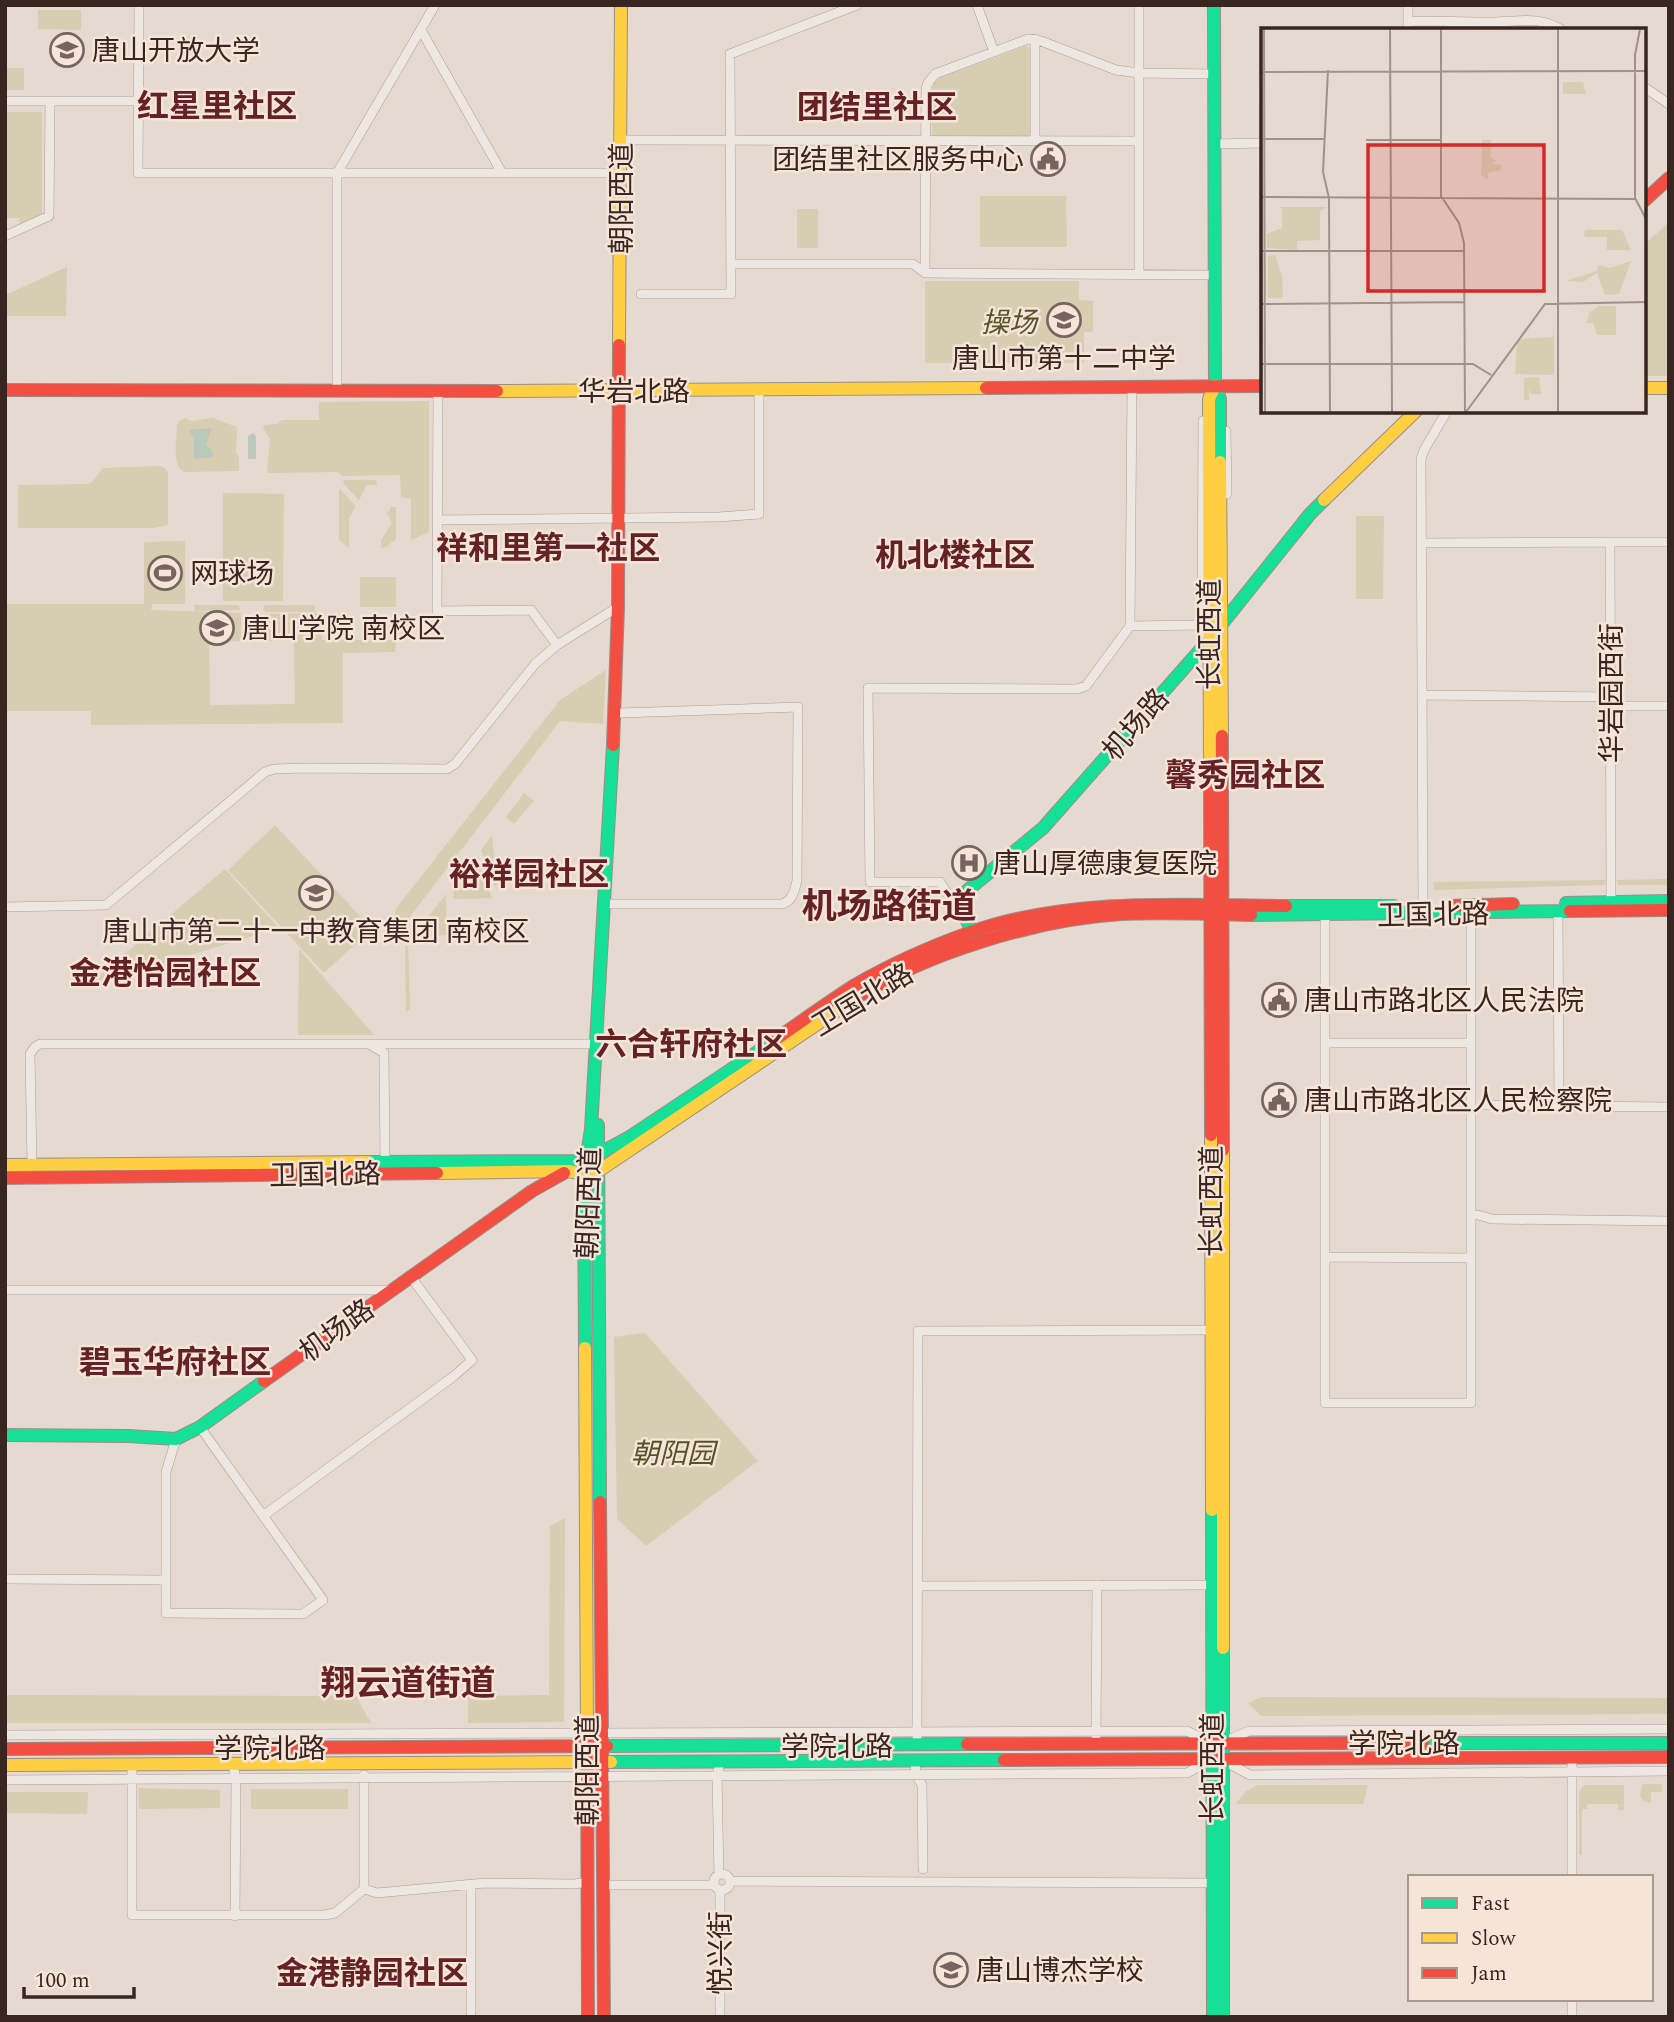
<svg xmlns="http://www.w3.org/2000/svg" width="1674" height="2022" font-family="Spectral,'Noto Sans SC',serif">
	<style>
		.green { fill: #d7cdb3 }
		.water { fill: #bbc8bc }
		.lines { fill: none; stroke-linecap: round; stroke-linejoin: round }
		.street-casing { stroke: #ab9f99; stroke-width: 10 }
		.fast-casing { stroke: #9a8f89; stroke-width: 14 }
		.slow-casing { stroke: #9a8f89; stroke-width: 14 }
		.jam-casing { stroke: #9a8f89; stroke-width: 14 }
		.street { stroke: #eee7e1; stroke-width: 9 }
		.fast { stroke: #16e098; stroke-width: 12 }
		.slow { stroke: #ffcf43; stroke-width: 12 }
		.jam { stroke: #f24e42; stroke-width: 12 }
		.labels { text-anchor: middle; stroke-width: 5; stroke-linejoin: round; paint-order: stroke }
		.poi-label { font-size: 28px; fill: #3a2621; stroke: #f5e4d8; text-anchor: start }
		.street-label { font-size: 28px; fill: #3a2621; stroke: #f5e4d8 }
		.park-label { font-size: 28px; font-style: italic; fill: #555428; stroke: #f5e4d8 }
		.quarter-label { font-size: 32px; font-weight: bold; fill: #652226; stroke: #f5e4d8 }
		.district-label { font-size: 35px; font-weight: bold; fill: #652226; stroke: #f5e4d8 }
		.inset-road { fill: none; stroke: #a1918a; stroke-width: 2 }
		.view { fill: #d62828; fill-opacity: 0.15; stroke: #d62828; stroke-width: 3.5 }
		.inset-edge { fill: none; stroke: #3a2621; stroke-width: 3.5 }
	</style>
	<rect width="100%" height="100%" fill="#e5d9d0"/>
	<path class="green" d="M38,10h43v20l-43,-1z
		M1026,46l4,2v90h-98v-49l2,-6 5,-5z
		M5,68h19v22h-19z
		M5,112h37v103l-22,10 -1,-7h-14z
		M980,196h86l1,51h-87z
		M797,209h21v39h-21z
		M1669,222v154h-25v-131z
		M67,267l-1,49h-61v-21z
		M925,281h154v19l14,1v31h-9v31h-159z
		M429,401v131l-18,8v-41l-10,-2 -1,-22 -58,1 -4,-4 -71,1 3,-34 -7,-11 1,-3 13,-1 5,-4h37v-18z
		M185,418l6,3 22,-3 24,9 -1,26 3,4v14l-55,1c-13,-8 -7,-33 -7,-47l2,-4z
		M160,466l5,2 3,5v52l-14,3h-136v-43l70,-1 4,-2 11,-14z
		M344,480h32l1,5h-10l-8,15 -16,-17z
		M339,488l17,18 -7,12v30l-10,-8z
		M223,493l61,1 -1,107h-60z
		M391,507h5v32l-10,8 -5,1v-8l11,-17 -6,-12 3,1z
		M1356,516h28l-1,83h-27z
		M185,541v63h-33l-1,6 90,3v28l-32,1 1,63 85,-1 -1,-63h-30v-27l52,-1 6,2v25h74l-1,12 -52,1v70l-252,2v-14h-86v-107h139v-62z
		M360,577h36v30h-36z
		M194,605h45l1,5 -46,1z
		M265,605h50v7h-49l-3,-2z
		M606,670l-3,54 -43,-3 -161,210 -11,2 9,-26 163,-207z
		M524,793l10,8 -20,23 -8,-7z
		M275,825l97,104 -48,44 -96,-103z
		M492,835l5,55 -16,-40z
		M475,857l17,41 -38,1 -1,-13z
		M225,869l54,59 -194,59z
		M1669,879v6h-50l-3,-5z
		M1606,880l-2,5 -170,5 -1,-8z
		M446,894l1,41 -33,1z
		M408,944l2,65 -4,3 -1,-65z
		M299,949l75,86h-76z
		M645,1333l113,128 -112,85 -29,-27 -3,-182z
		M565,1518l-1,204 -96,1v-27l81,-1 1,-169z
		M5,1695l351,1 15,27h-366z
		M1261,1697l408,1v16l-408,2 -13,-13z
		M1642,1784h20v8h-11v11l-9,-3 -2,-4z
		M1258,1785h110l-5,19h-127l9,-12z
		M1584,1785h40v25h-6v-6h-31v5h-5v46h-3v-63z
		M138,1788l82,2v18l-81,1z
		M251,1789h97v20h-97z
		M5,1792h83l-1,22 -82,-1z"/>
	<path class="water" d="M212,428l-6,16 7,9v4l-19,2v-19l-5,-10z
		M253,433l3,3v23h-8v-23z"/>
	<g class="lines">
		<g class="street-casing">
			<path id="street" d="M139,5l-1,168h482
				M977,5l17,47
				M1139,5v269
				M1408,5v25
				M1408,21c28,0 56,1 84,1 25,0 47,-7 70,8
				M421,30l81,143
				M1035,39v102
				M1214,74l-75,-1 -23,-3 -75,-29 -13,-2 -93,35 -7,9 -2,6 -1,184 290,2
				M1644,87l25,17
				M5,101h133
				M621,140l518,1
				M1214,144l49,-1
				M5,236l44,-20 1,-115
				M731,264h182l12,9
				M641,294h90l-1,-240 127,-49
				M337,389v-216l98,-168
				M438,390l-1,221 94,-1 26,35
				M1226,431l1,63
				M437,520l282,-3 40,-3v-124
				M1421,543l189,-1
				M1130,626l72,-1
				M1202,648l1,-227
				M1422,695l189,2
				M1611,706h58
				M1611,902l-1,-360h59
				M610,904h172c11,-3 12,-13 15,-23l1,-174 -178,6
				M960,906l-8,-5 -12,-19h-70l-2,-194 209,1 9,-3 44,-60 2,-239
				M1423,906l-2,-447 3,-9 23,-39
				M5,907l101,-2 159,-133 9,-3 30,-1 143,1 8,-5 80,-100 22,-19 61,-38
				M1558,911l1,195
				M1325,915v488h146v-489
				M1325,1043h146
				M371,1044h226
				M1486,1105l183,2
				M32,1165l-2,-111 5,-7 5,-3h329l15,9 1,111
				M1478,1215l14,4 177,2
				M1325,1257l146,1
				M5,1290h387
				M263,1516l191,-140 18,-16 -61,-83
				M5,1579l161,1v-108l10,-33
				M166,1580v33l137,1 20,-14 -123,-173
				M918,1586l293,-1
				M5,1735l1182,-4 18,9
				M1096,1736l1,-151
				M917,1737l1,-406 297,-1
				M1228,1740l21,-9 420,-2
				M1572,1758v119
				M915,1760l1,15 6,10 1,84
				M1226,1762l24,13 419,-4
				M132,1765v150h193l10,-2 29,-24 13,4 108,-10 89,1 14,-2
				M233,1765l3,14 -1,137
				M364,1775v114
				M5,1780l1182,-7 20,-11
				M714 1882a8 8 0 1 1 16 0a8 8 0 1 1-16 0Z
				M719,1875l-2,-99 3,-14
				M730,1881l481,2
				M603,1885h111
				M471,1886v127
				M720,1890v127
				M1572,1999v18"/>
		</g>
		<g class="fast-casing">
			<path id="fast" d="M1214,5l1,381 5,13v63
				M1566,903l103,-2
				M1286,906h108
				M1251,915l319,-4
				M975,938l-15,-32 3,-12 80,-66 166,-188 101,-126 14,-14
				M598,1125l2,377
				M369,1162l216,-1 43,-23 144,-96
				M585,1348l-1,-174 7,-45 22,-384
				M5,1435l123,1 48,3 24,-12 64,-46
				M1212,1510l1,507
				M1223,1648v369
				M1423,1743h246
				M607,1746l360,-2
				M611,1762l393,-2"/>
		</g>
		<g class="slow-casing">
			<path id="slow" d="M619,345l2,-340
				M1644,388h25
				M497,391l489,-3
				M1220,462l2,274
				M1324,500l92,-89
				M1210,785l-1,-386 6,-13
				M1211,1135l1,375
				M1223,1150v498
				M5,1165l364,-3
				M437,1173l131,-2 16,3 16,-4 253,-170
				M585,1348l2,386
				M5,1765l606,-3"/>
		</g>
		<g class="jam-casing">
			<path id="jam" d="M1644,201l25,-23
				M986,388l277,-2
				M5,390l492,1
				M1222,736l1,414
				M613,745l5,-138 1,-262
				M1210,785l1,350
				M1447,906l66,-2
				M1570,911l99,-1
				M853,1000c71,-47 185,-81 269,-86 42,-2 86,0 129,1
				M772,1042c27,-19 55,-39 83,-57 36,-21 77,-39 116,-53 100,-35 211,-27 315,-26
				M5,1178l432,-5
				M264,1381l268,-190 32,-18
				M600,1502l2,232
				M587,1734l1,283
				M602,1734l2,283
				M967,1744l456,-1
				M5,1749l602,-3
				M1004,1760l665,-3"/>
		</g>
		<use href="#street" class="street"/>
		<use href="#fast" class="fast"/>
		<use href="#slow" class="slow"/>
		<use href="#jam" class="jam"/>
	</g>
	<defs>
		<g id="university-ring" transform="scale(1.75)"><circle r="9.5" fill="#f5e4d8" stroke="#76655e" stroke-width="1.5"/><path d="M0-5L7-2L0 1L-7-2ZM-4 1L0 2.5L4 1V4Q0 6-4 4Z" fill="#76655e"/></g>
		<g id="civic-ring" transform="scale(1.75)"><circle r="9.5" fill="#f5e4d8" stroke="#76655e" stroke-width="1.5"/><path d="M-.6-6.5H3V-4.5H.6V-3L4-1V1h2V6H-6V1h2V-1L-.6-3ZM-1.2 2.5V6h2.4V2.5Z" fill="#76655e"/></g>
		<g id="school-ring" transform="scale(1.75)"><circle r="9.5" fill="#f5e4d8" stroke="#76655e" stroke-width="1.5"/><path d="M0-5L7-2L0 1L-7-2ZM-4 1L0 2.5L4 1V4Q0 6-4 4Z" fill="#76655e"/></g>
		<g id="stadium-ring" transform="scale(1.75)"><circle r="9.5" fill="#f5e4d8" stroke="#76655e" stroke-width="1.5"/><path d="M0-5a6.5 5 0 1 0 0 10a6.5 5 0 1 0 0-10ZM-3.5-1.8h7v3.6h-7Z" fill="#76655e"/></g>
		<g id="hospital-ring" transform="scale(1.75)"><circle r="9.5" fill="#f5e4d8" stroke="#76655e" stroke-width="1.5"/><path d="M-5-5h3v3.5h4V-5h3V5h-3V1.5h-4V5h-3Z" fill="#76655e"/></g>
	</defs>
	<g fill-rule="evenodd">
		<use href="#university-ring" x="67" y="50"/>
		<use href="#civic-ring" x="1048" y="159"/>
		<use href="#school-ring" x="1064" y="320"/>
		<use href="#stadium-ring" x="165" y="573"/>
		<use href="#university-ring" x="217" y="628"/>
		<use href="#hospital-ring" x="969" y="863"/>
		<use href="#school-ring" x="316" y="893"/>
		<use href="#civic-ring" x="1279" y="1000"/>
		<use href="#civic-ring" x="1279" y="1100"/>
		<use href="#school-ring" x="951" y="1970"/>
	</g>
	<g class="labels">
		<g class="poi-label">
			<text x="92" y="60">唐山开放大学</text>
			<text x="1024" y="169" text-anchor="end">团结里社区服务中心</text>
			<text x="1064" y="368" text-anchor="middle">唐山市第十二中学</text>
			<text x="190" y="583">网球场</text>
			<text x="242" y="638">唐山学院 南校区</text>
			<text x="993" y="873">唐山厚德康复医院</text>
			<text x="316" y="941" text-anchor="middle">唐山市第二十一中教育集团 南校区</text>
			<text x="1304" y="1010">唐山市路北区人民法院</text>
			<text x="1304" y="1110">唐山市路北区人民检察院</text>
			<text x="976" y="1980">唐山博杰学校</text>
		</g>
		<g class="street-label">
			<text transform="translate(621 198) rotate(-90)" y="10">朝阳西道</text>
			<text x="634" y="401">华岩北路</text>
			<text transform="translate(1209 634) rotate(-90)" y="10">长虹西道</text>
			<text transform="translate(1611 693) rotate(-90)" y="10">华岩园西街</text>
			<text transform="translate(1135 724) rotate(-49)" y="10">机场路</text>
			<text transform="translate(1433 914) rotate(-1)" y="10">卫国北路</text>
			<text transform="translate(862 999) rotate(-31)" y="10">卫国北路</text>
			<text transform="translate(325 1174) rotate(-1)" y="10">卫国北路</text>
			<text transform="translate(1211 1201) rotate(-90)" y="10">长虹西道</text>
			<text transform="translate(588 1203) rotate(-88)" y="10">朝阳西道</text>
			<text transform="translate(336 1330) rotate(-36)" y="10">机场路</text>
			<text x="1404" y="1753">学院北路</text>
			<text x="837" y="1756">学院北路</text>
			<text x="270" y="1758">学院北路</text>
			<text transform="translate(1212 1768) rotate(-90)" y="10">长虹西道</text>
			<text transform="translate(587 1770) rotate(-90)" y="10">朝阳西道</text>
			<text transform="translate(720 1953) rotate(-90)" y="10">悦兴街</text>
		</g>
		<g class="park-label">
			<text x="1009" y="332">操场</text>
			<text x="673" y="1463">朝阳园</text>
		</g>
		<g class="quarter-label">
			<text x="217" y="117">红星里社区</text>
			<text x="877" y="118">团结里社区</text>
			<text x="548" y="559">祥和里第一社区</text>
			<text x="955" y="566">机北楼社区</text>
			<text x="1245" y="786">馨秀园社区</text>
			<text x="529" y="885">裕祥园社区</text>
			<text x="165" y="984">金港怡园社区</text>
			<text x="691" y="1055">六合轩府社区</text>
			<text x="175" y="1373">碧玉华府社区</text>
			<text x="372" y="1984">金港静园社区</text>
		</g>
		<g class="district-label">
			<text x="889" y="918">机场路街道</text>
			<text x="408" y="1695">翔云道街道</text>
		</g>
	</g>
	<g transform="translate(1261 28)">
		<rect width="385" height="385" fill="#e5d9d0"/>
		<path d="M302,54h20l3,12h-23zM221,112h9v17l6,4 -6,3 10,1v5l-13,3v7l-7,-5zM17,179h49l-7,4v29l-23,1v9l-30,-2v-14l15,-6v-19zM361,202l9,20h-24v-13h-23l1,-7zM14,227l7,21 1,22h-15v-42zM370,233l-12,33 -14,1 -8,-22 -14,9 -17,-1 31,-10 1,-6 12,3zM338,278h17v29h-19l-4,-12h-6l2,-10zM293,296v51l-39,-1 2,-30 4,-5 32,-2zM278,349l2,17h-10l-2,-5v11h-5v-22z" fill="#d7cdb3"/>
		<path class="inset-road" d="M3,1l1,383M129,1l2,383M180,1v167l18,27 5,20 1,169M297,1v383M379,1l-5,26v143l11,21M67,42l-5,102 6,26 1,214M0,44l385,-1M2,111h62M105,112h76M1,169l374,2M1,223h203M1,276l203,-2M0,336h212l18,11M205,384l79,-108 101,-2"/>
		<path class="view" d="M107,117h176v146h-176z"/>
		<rect width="385" height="385" class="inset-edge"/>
	</g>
	<rect width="1674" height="2022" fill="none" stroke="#3a2621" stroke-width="14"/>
	<rect x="1408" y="1875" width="245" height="126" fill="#f5e4d8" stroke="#aa988f" stroke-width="2"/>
	<rect x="1422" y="1898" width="35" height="10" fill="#16e098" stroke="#aa988f" stroke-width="2"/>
	<text x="1471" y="1910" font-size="21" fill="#3a2621">Fast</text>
	<rect x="1422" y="1933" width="35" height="10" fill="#ffcf43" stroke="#aa988f" stroke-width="2"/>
	<text x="1471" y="1945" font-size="21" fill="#3a2621">Slow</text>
	<rect x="1422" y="1968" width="35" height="10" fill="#f24e42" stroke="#aa988f" stroke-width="2"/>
	<text x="1471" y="1980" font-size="21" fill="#3a2621">Jam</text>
	<path d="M24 1987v10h110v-10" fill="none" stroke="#3a2621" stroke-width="3.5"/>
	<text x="35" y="1987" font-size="21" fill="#3a2621" stroke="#f5e4d8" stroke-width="5" paint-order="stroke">100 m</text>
</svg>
